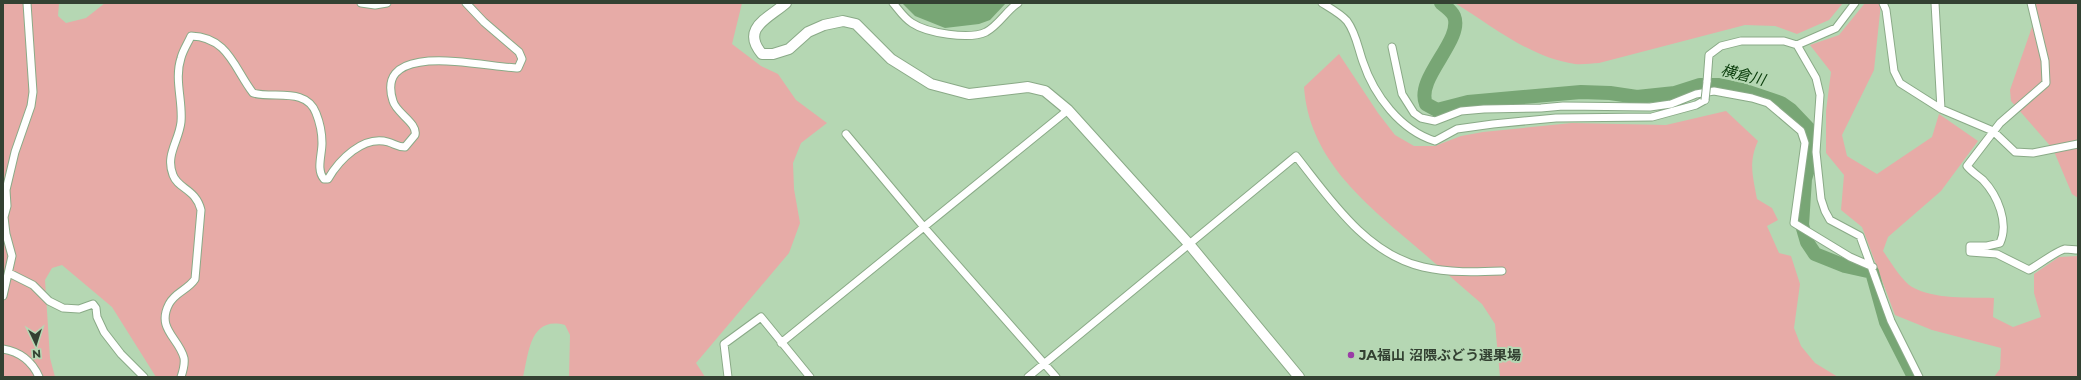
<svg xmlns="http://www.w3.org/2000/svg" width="2081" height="380" font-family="Montserrat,'Noto Sans JP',sans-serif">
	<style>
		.green { fill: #e7aba7 }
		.water { fill: #78a675 }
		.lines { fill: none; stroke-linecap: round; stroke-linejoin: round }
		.river { stroke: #78a675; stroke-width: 14 }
		.street-casing { stroke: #8aaa87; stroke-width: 9 }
		.secondary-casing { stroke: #8aaa87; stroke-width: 12 }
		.street { stroke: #fff; stroke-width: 7 }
		.secondary { stroke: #fff; stroke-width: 10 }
		.street-bridge-casing { stroke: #8aaa87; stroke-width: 9; stroke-linecap: butt }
		.street-bridge { stroke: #fff; stroke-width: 7 }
		.poi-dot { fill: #9a3da6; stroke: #b5d7b3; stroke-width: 1.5 }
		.labels { text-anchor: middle; stroke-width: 4; stroke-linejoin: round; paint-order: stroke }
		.poi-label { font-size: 14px; font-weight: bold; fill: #334132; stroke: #b5d7b3; text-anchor: start }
		.water-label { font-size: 15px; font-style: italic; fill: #063907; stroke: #b5d7b3 }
	</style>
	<rect width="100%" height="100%" fill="#b5d7b3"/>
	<path class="green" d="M3,3h56l-1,13 8,7 20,-5 19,-15h637l-10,41 29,22 17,8 18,26 31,23 -26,20 -8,20 1,26 6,34 -11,30 -93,110 9,14h-136l1,-42 -5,-10c-35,-9 -36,27 -42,52h-367l-44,-70 -50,-42 -10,3 -7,12 5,78 5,19h-52z
		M1455,3h388l-14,17 -32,14 -22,-8 -30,-1 -146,38c-7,0 -17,2 -24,1 -44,-6 -83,-38 -120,-61z
		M1865,3h16l-7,67 -32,65 5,21 30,18 55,-37 7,-23 39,27 -37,50 -53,46 -5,14c7,10 19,30 29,36 24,13 56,10 82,11l-1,19 20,10 28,-10 -7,-24v-19l25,-17 19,-1v121h-84l6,-8 1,-21 -69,-18 -37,-15 -33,-88 -21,-17 3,-35 -18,-22v-42l5,-39 -21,-27 29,-10z
		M2030,3h48v195l-6,-4 -19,-45 -42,-48 -1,-11 22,-63z
		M1339,54l39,59 17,22 19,11h21l26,-10 22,-4 89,-9 94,2 60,-14 32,30c-10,22 -5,35 -1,58l15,9 6,12 -11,6 12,27 12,3 9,28 -6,44 7,18 14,17 23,14h-338l-5,-53 -13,-20c-25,-21 -49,-43 -74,-64 -49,-42 -99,-84 -104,-153z"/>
	<path class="water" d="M902,3h104l-16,17 -11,4 -34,4 -30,-12z"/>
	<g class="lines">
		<path class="river" d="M1441,3c5,4 11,8 13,13 10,24 -39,62 -28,88l11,6 31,-8 113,-10 29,1 27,4 38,-4 25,-8h19l24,5 38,13 10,7 19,20 3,12 -2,18 -6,19 -3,46 5,17 8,12 30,12 27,6 14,50 28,55"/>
		<g class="street-casing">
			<path id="street" d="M361,3l14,2 12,-2
				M893,3c6,7 11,15 19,20 15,10 57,17 74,9 13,-7 20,-21 32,-29
				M1322,3c8,5 19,11 25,18 9,12 11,27 16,41 11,33 37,68 72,79l22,-12 36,-5 63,-6 96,-1 44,-12 9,-5
				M1883,3l3,7 8,61 6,12 41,26 52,22 22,21 18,1 45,-9
				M1935,3l6,106
				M2031,3l14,58 1,22 -46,40 -33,43c5,6 10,9 16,14 15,16 26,43 17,63l-13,3h-17v6l27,2 32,16c9,-5 29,-20 36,-21 4,0 9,1 13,1
				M1797,45l39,-17 19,-25
				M1392,47l10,47 12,19 7,5 14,3 26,-10 23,-2 57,-1 22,-2 87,1 21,-3 25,-10 18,-3 38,7 16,5 33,28 4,12 -11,80 56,34 23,10
				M1707,82l2,-27 12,-9 20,-5h43l13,4 19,33 4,17 -4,57 5,47 4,12 5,9 30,16 31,85 28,56
				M846,134l77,92 133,151
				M9,273l24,12 16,16 14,7 16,1 14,-5 3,4 1,9 7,15 17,22 23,23
				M3,296l9,-40 -6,-22 -2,-17 3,-11 -1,-16 9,-38 16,-46 2,-14 -6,-89
				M781,343l287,-233
				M3,349c18,3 29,12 36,28
				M181,377c2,-6 4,-13 3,-19 -5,-20 -28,-29 -15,-54 6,-12 19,-14 26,-25l6,-69c-5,-21 -23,-21 -28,-35 -8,-20 6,-34 8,-53 2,-21 -7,-43 0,-64 2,-8 7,-15 10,-22 37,1 43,32 62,57 21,6 53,-6 63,20 4,10 6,20 6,30 0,12 -6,27 2,36h4c11,-19 35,-44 60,-37 7,2 9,5 17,5l10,-12c3,-12 -19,-22 -22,-34 -20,-63 95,-33 125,-33l4,-9 -3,-7 -35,-30 -18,-19
				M728,377l-4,-33 37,-27 49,60
				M1028,377l268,-221c34,43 70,98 127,111 26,6 53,5 79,4"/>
		</g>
		<g class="secondary-casing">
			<path id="secondary" d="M786,3c-17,15 -46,25 -24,51h11l16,-5 19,-17 16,-7 19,-4 13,3 35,35 40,25 38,10 59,-7 17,4 23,19 121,134 110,133"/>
		</g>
		<use href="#street" class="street"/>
		<use href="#secondary" class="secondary"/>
		<g class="street-bridge-casing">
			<path id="street-bridge" d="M1705,100l2,-18"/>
		</g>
		<use href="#street-bridge" class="street-bridge"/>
	</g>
	<circle class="poi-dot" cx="1351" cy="355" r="4"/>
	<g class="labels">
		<g class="poi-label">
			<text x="1359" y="360">JA福山 沼隈ぶどう選果場</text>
		</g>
		<g class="water-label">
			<text transform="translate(1743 75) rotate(14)" y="5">横倉川</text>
		</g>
	</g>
	<rect width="2081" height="380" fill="none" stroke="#334132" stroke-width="8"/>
	<g transform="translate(36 344) rotate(176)" stroke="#b5d7b3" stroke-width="3" paint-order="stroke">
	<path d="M0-3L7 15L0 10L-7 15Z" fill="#334132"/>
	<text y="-6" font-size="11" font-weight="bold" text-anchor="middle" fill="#334132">N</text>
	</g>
</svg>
